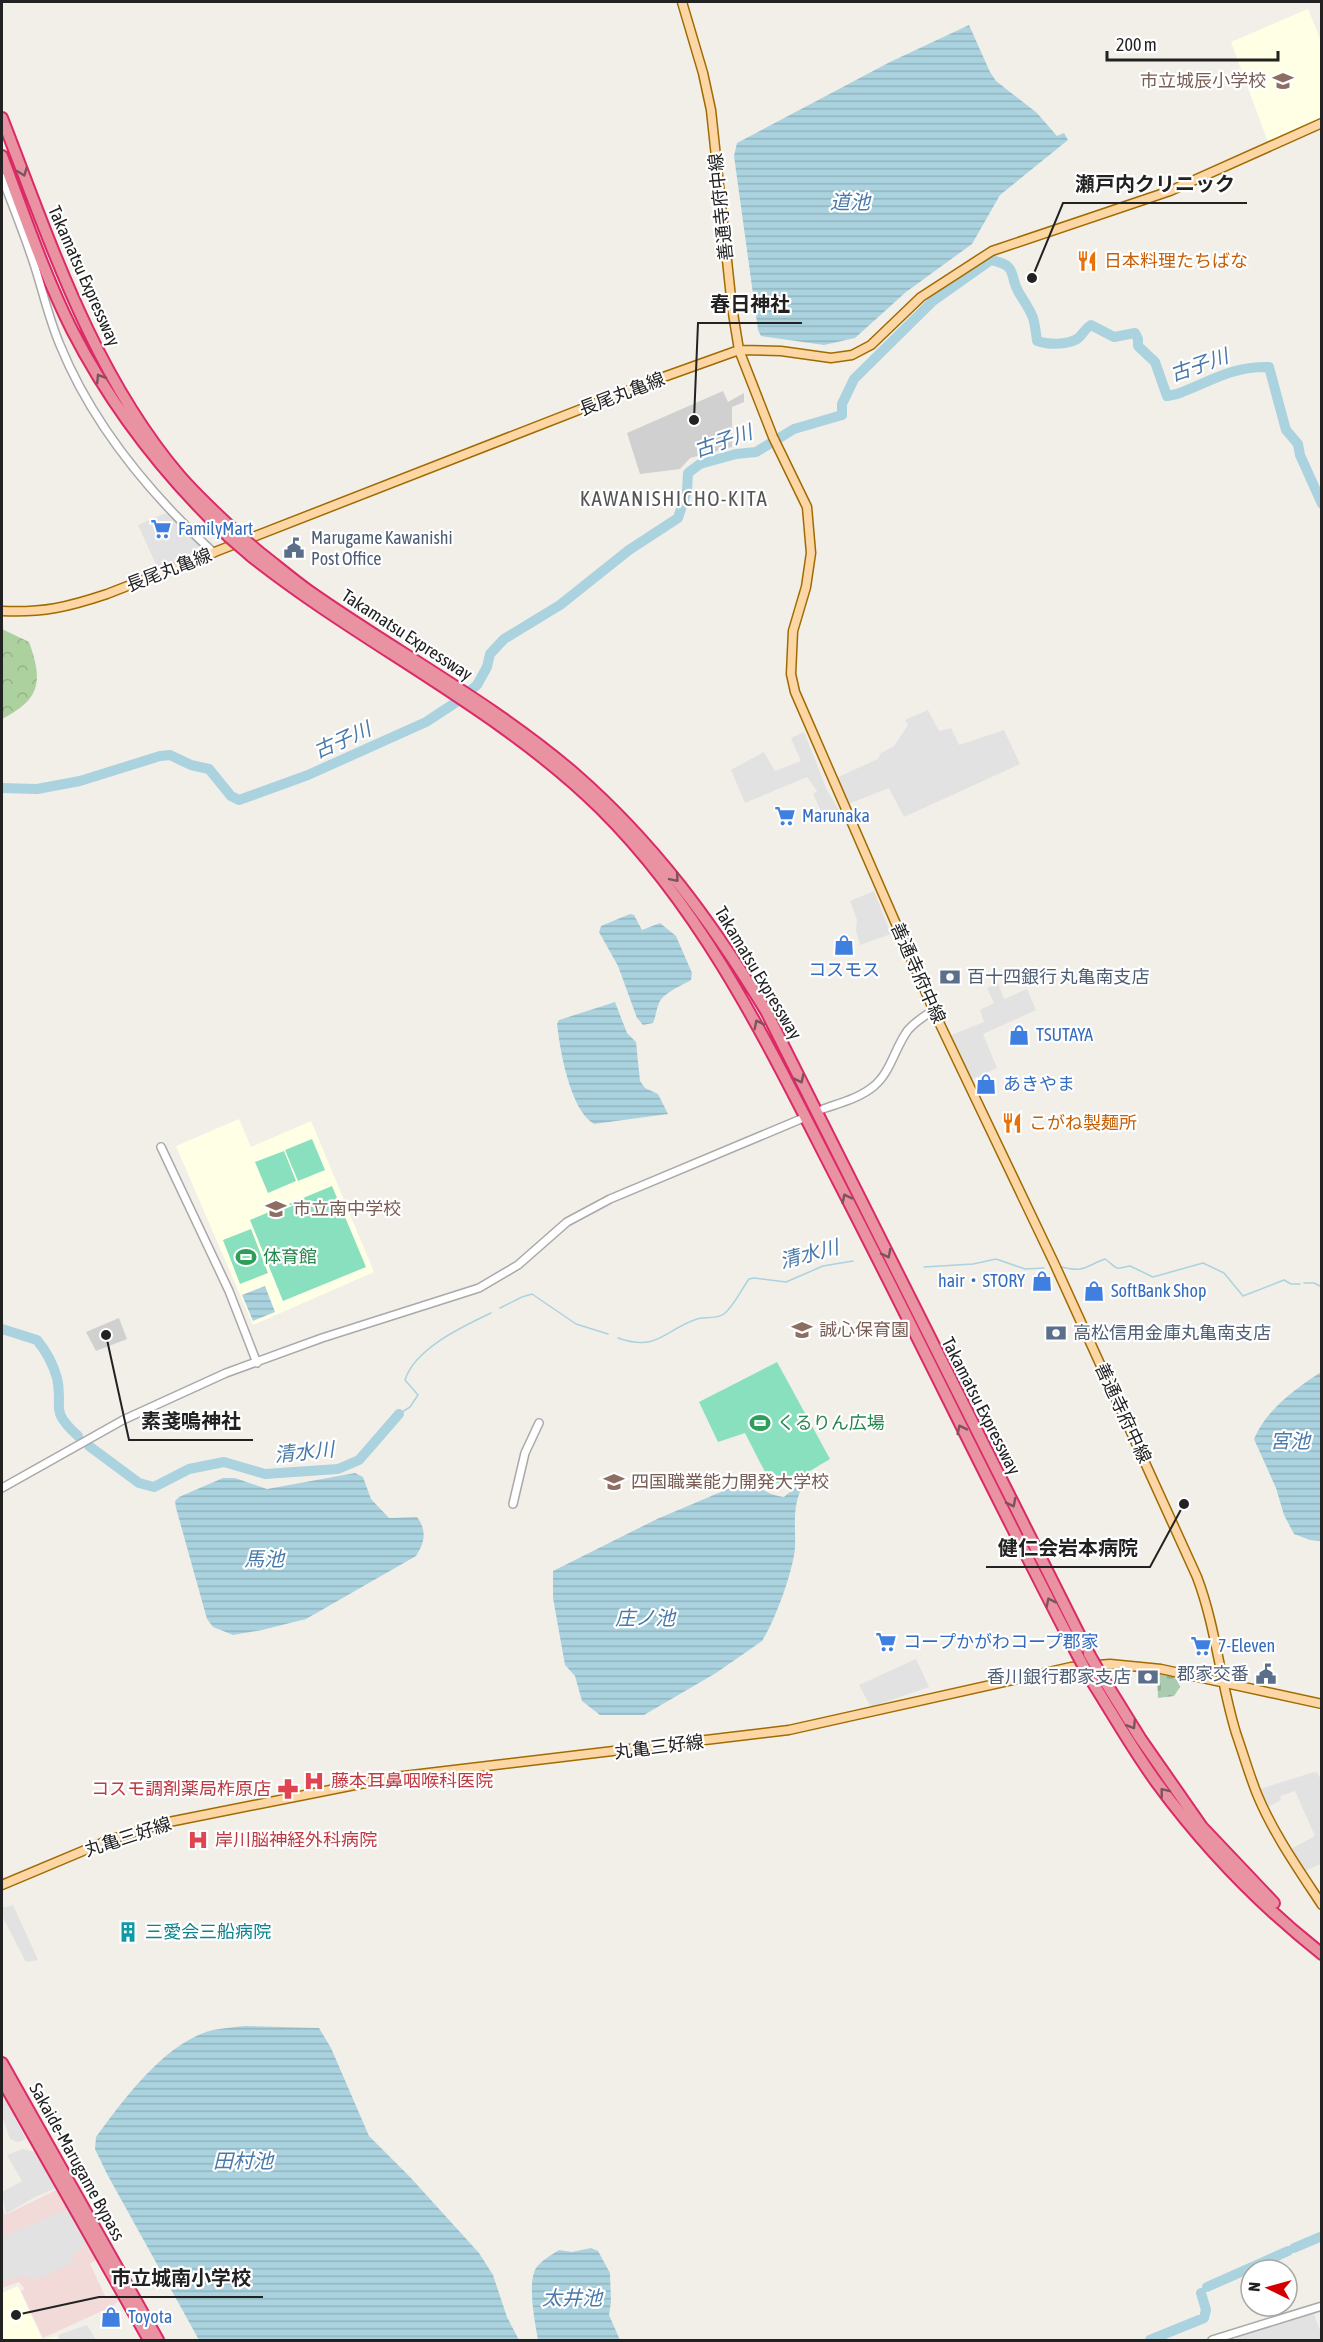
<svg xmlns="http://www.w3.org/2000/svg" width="1323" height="2342" font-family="'Asap Condensed','Noto Sans JP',sans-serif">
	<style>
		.commercial { fill: #f2dad9 }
		.education { fill: #ffffe5 }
		.religious { fill: #d0d0d0 }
		.forest { fill: url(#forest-crowns) }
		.cemetery { fill: url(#cemetery-stones) }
		.pitch { fill: #88e0be }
		.parking { fill: #e2e2e2 }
		.water { fill: url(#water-rules) }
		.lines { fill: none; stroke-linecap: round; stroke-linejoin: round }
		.stream { stroke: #aad3df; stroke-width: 1.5 }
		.river { stroke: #aad3df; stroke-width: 10 }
		.minor-casing { stroke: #a9a9a9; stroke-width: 10 }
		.major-casing { stroke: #a06b00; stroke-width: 11 }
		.highway-casing { stroke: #dc2a67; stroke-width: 14 }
		.minor { stroke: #fff; stroke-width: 7 }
		.major { stroke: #fcd6a4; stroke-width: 8 }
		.highway { stroke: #e892a2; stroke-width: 10 }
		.highway-bridge-casing { stroke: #dc2a67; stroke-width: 14; stroke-linecap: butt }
		.highway-bridge { stroke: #e892a2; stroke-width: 10 }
		.oneway { stroke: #7b545c }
		.labels { text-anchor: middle; stroke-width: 4.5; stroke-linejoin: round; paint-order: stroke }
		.education-label { font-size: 18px; fill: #785e54; stroke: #fff; text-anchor: start }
		.street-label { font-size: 18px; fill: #222; stroke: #fff }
		.food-label { font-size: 18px; fill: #c56008; stroke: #fff; text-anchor: start }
		.shop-label { font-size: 18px; fill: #366cbe; stroke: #fff; text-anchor: start }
		.service-label { font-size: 18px; fill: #4e5e75; stroke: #fff; text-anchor: start }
		.leisure-label { font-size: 18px; fill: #27864d; stroke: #fff; text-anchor: start }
		.health-label { font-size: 18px; fill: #be3a42; stroke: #fff; text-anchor: start }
		.culture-label { font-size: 18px; fill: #0d838f; stroke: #fff; text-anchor: start }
		.water-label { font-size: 20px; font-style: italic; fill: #4a7aab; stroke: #fff }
		.quarter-label { font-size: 21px; letter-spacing: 1.5px; fill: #555; stroke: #fff }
		.leader { fill: none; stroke: #222; stroke-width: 2 }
		.callout-dot { fill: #222; stroke: #fff; stroke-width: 2 }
		.callout-label { font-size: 20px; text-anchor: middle; font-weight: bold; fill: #222; stroke: #fff; stroke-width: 4.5; stroke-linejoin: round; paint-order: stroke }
	</style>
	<defs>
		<pattern id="forest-crowns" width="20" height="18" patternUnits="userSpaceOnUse" patternTransform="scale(1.5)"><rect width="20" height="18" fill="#add19e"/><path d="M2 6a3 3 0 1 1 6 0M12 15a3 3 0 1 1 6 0" fill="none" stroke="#95b388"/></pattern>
		<pattern id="cemetery-stones" width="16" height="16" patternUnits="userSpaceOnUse" patternTransform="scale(1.5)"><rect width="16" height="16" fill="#aacbaf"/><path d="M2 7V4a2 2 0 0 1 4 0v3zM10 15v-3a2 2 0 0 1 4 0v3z" fill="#92ae96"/></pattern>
		<pattern id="water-rules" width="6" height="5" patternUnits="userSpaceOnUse" patternTransform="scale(1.5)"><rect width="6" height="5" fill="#aad3df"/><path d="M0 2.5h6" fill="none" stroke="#92b5bf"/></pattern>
	</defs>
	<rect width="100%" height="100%" fill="#f2efe9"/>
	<path class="commercial" d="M56,2190l40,70 -6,4 16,34 8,-4 5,6 -6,6 -70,32 -22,-47 4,-2 -6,-7 -17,6v-82l3,9z"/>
	<path class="education" d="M1308,9l13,32v78l-53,23 -37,-100z
		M239,1119l12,28 60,-26 63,151 -121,53 -77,-179z
		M18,2286l24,53 15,-2 1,3h-56v-47z"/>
	<path class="religious" d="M723,391l5,11 16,-9v9l-12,5v40l-42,11 -10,11 -40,5 -13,-41z
		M119,1318l8,21 -31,12 -10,-19z"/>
	<path class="forest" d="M2,629l27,13c14,39 12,57 -27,77z"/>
	<path class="cemetery" d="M1157,1673l19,4 4,10 -6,9 -16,2z"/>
	<path class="pitch" d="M312,1139l13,31 -27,11 -13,-31z
		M284,1151l12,30 -28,12 -13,-31z
		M332,1186l34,81 -83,34 -33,-81z
		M251,1229l17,44 -28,11 -17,-44z
		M777,1362l53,97c-62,37 -53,35 -85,-26l-27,9 -19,-40z"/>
	<path class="parking" d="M163,514h4l33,31 -4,4 3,4 -41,16 -20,-44z
		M928,710l11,21 12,-3 8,17 45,-15 16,34 -116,53 -15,-29 -43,17 -10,-27 42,-19 3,-6 13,-7 14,-21 -3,-5z
		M804,732l23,58 12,20 -11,5 -1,-3 -5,1 -9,-19 4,-3 -10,-14 -62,26 -14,-33 33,-18 11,19 26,-10 -10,-23z
		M874,891l17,43 -31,11 -4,-14 1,-11 -7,-19z
		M998,983l6,16 23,-10 9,21 -53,24 14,34 -27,12 -21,-44 35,-14 -4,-12 14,-7 -7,-15z
		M916,1659l13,28 -58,20 -12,-22z
		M1314,1772l4,1 3,8v83l-16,7 -14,-22 24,-13 -20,-45 -15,5 1,4 -13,7 -8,-18z
		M13,1905l25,55 -12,2 -24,-46v-8z
		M2,2094l24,45 -8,3 -8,-3 -5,-14 -3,-10z
		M22,2149l14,3 20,36 -21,9 -29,17 -4,-22 20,-11 -15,-26z
		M68,2209l20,35 -17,12 3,6 -36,17 -17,-4 -19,8v-46z
		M1313,2312l8,21 1,7h-85l-1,-4z
		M87,2325l9,15h-36l-2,-5z"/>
	<path class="water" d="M969,25l21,47 6,9 41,32 20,23 7,-3 4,7 -68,55 -28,49 -66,48 -51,46 -31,7 -63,-9 -3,-6 -24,-174 3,-13 153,-81z
		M630,914l4,1 8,15 18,-7 16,13 16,37 -1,7c-10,6 -28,13 -32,23 -3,7 -3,13 -6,20l-10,2 -6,-7 -19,-52 -19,-34 2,-6z
		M615,1002l12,31 9,9 4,39 5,7 13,6 10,20 -74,10c-24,-14 -34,-74 -37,-100l2,-4z
		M265,1286l10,26 -22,9 -11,-26z
		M1321,1372v169l-11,-1 -16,-6 -10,-19 -8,-27 -22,-49c13,-30 41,-50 67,-67z
		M355,1473l8,4 8,22 18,19 28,-1c10,14 8,25 -1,39l-110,63 -44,11 -29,5 -20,-8 -6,-8 -31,-111 -1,-7 4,-4 44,-19h12l32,11z
		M754,1478c6,13 16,17 30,19l19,-16 2,2c-14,20 -9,42 -10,65 -2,23 -20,73 -33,93l-46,32 -72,42h-44l-18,-14 -7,-25 -10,-11 -12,-67v-27l104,-52z
		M245,2026l74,2 12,20 38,88 41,41 69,76 14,22 14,42 12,23h-320l-92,-166 -12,-25 1,-12c28,-38 69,-95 117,-107 10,-2 22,-3 32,-4z
		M591,2248l7,3 12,22 1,29 -2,13 11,25h-82c-3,-17 -11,-57 -2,-72 5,-7 15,-13 23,-18l13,2z"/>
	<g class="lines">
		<path class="stream" d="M924,1267l49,-3 23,-5 29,10 19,-1
			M1062,1267c23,6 23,-1 43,-8 14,10 8,11 25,7l23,11 50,-14 21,10 19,23 41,-16 7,4h9
			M1304,1283h10l8,4
			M500,1308l22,-11 10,-3 44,30 32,10
			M618,1338c40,14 46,-8 79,-19 8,-2 20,0 27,-5 10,-8 17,-24 25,-35l5,-1 32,4 37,-16 30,-5
			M399,1414l11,-7 8,-12 -13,-15c10,-32 59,-54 86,-67"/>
		<path class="river" d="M2,788l35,1 43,-8 80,-25 10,-1 21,10 18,4 22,27 8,4 69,-25 118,-53 29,-19 22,-18 10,-18 3,-13 14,-15 56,-34 69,-55 49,-32 9,-27 1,-18 12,-9 36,-10 20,-2 38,-23 48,-14v-11l12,-25 79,-78 58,-41c28,6 17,14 28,33 14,22 15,22 18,48 11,4 29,4 40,-2 6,-4 7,-10 14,-14l23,12 21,-4 3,6v7l17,16 12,34 10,-2c33,-12 54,-28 92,-27l17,63 12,14 2,11 22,49
			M2,1329l35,11c9,11 16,24 20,38 7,30 -9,31 21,58
			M89,1446l50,37 15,4 35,-18 35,-7 41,12 73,-5 21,-9 40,-46
			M1294,2248l26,-11
			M1207,2287l81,-36
			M1150,2340l54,-22 2,-8 -5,-17"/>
		<g class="minor-casing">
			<path id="minor" d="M2,177c10,27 21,54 30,81 10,29 16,59 28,87 33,81 91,150 154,208
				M823,1109c17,-6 37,-11 51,-23 17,-14 21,-39 34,-56 7,-8 16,-14 26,-20
				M161,1147l68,144 28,72
				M2,1488l121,-68 103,-47 96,-35 157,-50 39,-23 49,-43 43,-23 191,-80
				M513,1504l12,-51 14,-30
				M1212,2340l110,-34"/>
		</g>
		<g class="major-casing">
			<path id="major" d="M682,2l21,71 8,37 21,197 7,43 34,87 34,70 4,46 -5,34 -13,44 -2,43 4,18 142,326 118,247 142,312c19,50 23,104 39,156 7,20 13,41 21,61 16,39 42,76 65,111
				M2,611c41,2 66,-4 105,-17l551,-215 81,-29 42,1 50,7 21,-3 19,-10 50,-48 71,-46 178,-60 152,-68
				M2,1885l107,-45 60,-18 226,-45 394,-47 282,-63 39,-3 51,5 161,35"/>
		</g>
		<g class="highway-casing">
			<path id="highway" d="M2,118c48,123 90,254 177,357 18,21 38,39 58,58
				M2,156c22,58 42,118 70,174 40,78 94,147 157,207
				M259,552c17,13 33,27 50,39 88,62 185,113 266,183 79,69 136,147 191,237l323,643
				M251,556c112,89 246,151 349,252 107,106 170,241 238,373 81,157 157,316 239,473
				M1088,1675c23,36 44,74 69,108 47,64 103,122 165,171
				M1101,1675l39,63 62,89 72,76
				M2,2063l156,277
				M2,2080l147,260"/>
		</g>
		<use href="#minor" class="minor"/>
		<use href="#major" class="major"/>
		<use href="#highway" class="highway"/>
		<g class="highway-bridge-casing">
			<path id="highway-bridge" d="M237,533l22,19
				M229,537l22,19
				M1077,1654l11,21
				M1089,1654l12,21"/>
		</g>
		<use href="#highway-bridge" class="highway-bridge"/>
	</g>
	<defs><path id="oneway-chevron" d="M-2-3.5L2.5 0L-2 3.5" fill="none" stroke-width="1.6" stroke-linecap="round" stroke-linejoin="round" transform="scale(1.5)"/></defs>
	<g class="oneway">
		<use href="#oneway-chevron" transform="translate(23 172) rotate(69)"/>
		<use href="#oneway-chevron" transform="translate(100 378) rotate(-122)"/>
		<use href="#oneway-chevron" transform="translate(675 878) rotate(50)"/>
		<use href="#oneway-chevron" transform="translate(758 1024) rotate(-117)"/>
		<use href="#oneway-chevron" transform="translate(800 1079) rotate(64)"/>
		<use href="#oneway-chevron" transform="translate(846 1198) rotate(-117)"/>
		<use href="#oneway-chevron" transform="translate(887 1254) rotate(63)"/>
		<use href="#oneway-chevron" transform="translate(961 1429) rotate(-116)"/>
		<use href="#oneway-chevron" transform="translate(1012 1503) rotate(63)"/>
		<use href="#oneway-chevron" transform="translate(1050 1602) rotate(-117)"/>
		<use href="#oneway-chevron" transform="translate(1132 1725) rotate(58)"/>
		<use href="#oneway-chevron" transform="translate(1164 1792) rotate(-128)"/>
	</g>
	<defs>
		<g id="school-bare" transform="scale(1.62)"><path d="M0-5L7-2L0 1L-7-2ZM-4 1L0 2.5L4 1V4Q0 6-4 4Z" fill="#8d6e63" stroke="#fff" stroke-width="2.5" paint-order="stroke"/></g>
		<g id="restaurant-bare" transform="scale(1.62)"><path d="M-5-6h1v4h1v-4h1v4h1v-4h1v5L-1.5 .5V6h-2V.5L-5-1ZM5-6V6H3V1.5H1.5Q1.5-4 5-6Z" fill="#e8710a" stroke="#fff" stroke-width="2.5" paint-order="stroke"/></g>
		<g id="supermarket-bare" transform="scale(1.62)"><path d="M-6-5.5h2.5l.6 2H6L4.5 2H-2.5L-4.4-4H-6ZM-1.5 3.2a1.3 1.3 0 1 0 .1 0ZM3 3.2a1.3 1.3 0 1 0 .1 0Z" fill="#3f7fe0" stroke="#fff" stroke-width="2.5" paint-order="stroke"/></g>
		<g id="civic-bare" transform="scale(1.62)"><path d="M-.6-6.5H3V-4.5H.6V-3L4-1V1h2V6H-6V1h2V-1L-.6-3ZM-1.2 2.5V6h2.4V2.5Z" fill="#5c6f8a" stroke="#fff" stroke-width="2.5" paint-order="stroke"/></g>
		<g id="shop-bare" transform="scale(1.62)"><path d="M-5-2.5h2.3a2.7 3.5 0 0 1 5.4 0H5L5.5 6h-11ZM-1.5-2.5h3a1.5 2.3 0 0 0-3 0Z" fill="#3f7fe0" stroke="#fff" stroke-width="2.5" paint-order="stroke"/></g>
		<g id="bank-bare" transform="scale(1.62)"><path d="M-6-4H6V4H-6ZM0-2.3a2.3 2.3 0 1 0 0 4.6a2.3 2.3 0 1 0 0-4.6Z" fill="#5c6f8a" stroke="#fff" stroke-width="2.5" paint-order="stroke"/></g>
		<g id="stadium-bare" transform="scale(1.62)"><path d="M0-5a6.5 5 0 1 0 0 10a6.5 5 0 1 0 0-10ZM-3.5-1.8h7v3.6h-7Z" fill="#2e9e5b" stroke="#fff" stroke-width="2.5" paint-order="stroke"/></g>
		<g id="university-bare" transform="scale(1.62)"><path d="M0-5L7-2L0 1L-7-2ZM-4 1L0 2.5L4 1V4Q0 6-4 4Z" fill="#8d6e63" stroke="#fff" stroke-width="2.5" paint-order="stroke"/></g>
		<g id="hospital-bare" transform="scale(1.62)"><path d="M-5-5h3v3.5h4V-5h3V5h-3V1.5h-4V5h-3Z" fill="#e0444e" stroke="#fff" stroke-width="2.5" paint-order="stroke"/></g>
		<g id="pharmacy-bare" transform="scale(1.62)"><path d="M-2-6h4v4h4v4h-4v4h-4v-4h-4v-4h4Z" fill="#e0444e" stroke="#fff" stroke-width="2.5" paint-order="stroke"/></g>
		<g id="building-bare" transform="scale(1.62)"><path d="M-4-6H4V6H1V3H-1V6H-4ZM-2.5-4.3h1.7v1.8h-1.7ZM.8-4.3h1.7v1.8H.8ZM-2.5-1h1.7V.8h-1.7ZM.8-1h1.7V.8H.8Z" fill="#0f9aa8" stroke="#fff" stroke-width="2.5" paint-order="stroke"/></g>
	</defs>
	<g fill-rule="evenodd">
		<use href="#school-bare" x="1283" y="81"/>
		<use href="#restaurant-bare" x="1087" y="261"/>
		<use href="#supermarket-bare" x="161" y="529"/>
		<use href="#civic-bare" x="294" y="548"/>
		<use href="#supermarket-bare" x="785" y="816"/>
		<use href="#shop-bare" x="844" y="945"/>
		<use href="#bank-bare" x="950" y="977"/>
		<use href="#shop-bare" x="1019" y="1035"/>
		<use href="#shop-bare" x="986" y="1084"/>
		<use href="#restaurant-bare" x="1012" y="1123"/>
		<use href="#school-bare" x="276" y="1209"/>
		<use href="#stadium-bare" x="246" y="1257"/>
		<use href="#shop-bare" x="1042" y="1281"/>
		<use href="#shop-bare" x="1094" y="1291"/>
		<use href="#school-bare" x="802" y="1330"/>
		<use href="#bank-bare" x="1056" y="1333"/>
		<use href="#stadium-bare" x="760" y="1423"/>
		<use href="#university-bare" x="614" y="1482"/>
		<use href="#supermarket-bare" x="886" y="1642"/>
		<use href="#supermarket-bare" x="1201" y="1646"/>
		<use href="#civic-bare" x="1266" y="1674"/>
		<use href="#bank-bare" x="1148" y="1677"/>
		<use href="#hospital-bare" x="314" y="1781"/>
		<use href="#pharmacy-bare" x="288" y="1789"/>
		<use href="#hospital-bare" x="198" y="1840"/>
		<use href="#building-bare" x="128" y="1932"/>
		<use href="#shop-bare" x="111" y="2317"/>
	</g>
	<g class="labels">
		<g class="education-label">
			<text x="1266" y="87" text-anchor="end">市立城辰小学校</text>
			<text x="293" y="1215">市立南中学校</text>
			<text x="819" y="1336">誠心保育園</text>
			<text x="631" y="1488">四国職業能力開発大学校</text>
		</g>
		<g class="street-label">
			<text transform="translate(721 207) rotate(-96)" y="6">善通寺府中線</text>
			<text transform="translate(84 276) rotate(66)" y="6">Takamatsu Expressway</text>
			<text transform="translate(622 394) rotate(-21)" y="6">長尾丸亀線</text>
			<text transform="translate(169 570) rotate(-21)" y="6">長尾丸亀線</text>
			<text transform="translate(407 635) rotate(33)" y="6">Takamatsu Expressway</text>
			<text transform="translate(758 973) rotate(59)" y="6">Takamatsu Expressway</text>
			<text transform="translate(918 973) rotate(66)" y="6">善通寺府中線</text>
			<text transform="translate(981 1406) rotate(63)" y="6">Takamatsu Expressway</text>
			<text transform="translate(1123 1413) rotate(65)" y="6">善通寺府中線</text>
			<text transform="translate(659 1747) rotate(-7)" y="6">丸亀三好線</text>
			<text transform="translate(128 1837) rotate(-18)" y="6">丸亀三好線</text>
			<text transform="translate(77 2162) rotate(61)" y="6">Sakaide-Marugame Bypass</text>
		</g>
		<g class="food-label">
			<text x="1104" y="267">日本料理たちばな</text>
			<text x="1029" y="1129">こがね製麺所</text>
		</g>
		<g class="shop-label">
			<text x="178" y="535">FamilyMart</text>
			<text x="802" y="822">Marunaka</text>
			<text x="844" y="976" text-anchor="middle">コスモス</text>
			<text x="1036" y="1041">TSUTAYA</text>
			<text x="1003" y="1090">あきやま</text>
			<text x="1025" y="1287" text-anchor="end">hair・STORY</text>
			<text x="1111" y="1297">SoftBank Shop</text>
			<text x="903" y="1648">コープかがわコープ郡家</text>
			<text x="1218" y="1652">7-Eleven</text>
			<text x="128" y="2323">Toyota</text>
		</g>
		<g class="service-label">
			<text x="311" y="544">Marugame Kawanishi<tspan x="311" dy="21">Post Office</tspan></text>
			<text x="967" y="983">百十四銀行 丸亀南支店</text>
			<text x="1073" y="1339">高松信用金庫丸亀南支店</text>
			<text x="1249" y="1680" text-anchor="end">郡家交番</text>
			<text x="1131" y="1683" text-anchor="end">香川銀行郡家支店</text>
		</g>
		<g class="leisure-label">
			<text x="263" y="1263">体育館</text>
			<text x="777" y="1429">くるりん広場</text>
		</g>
		<g class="health-label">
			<text x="331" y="1787">藤本耳鼻咽喉科医院</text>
			<text x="271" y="1795" text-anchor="end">コスモ調剤薬局柞原店</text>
			<text x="215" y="1846">岸川脳神経外科病院</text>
		</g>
		<g class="culture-label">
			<text x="145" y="1938">三愛会三船病院</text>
		</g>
		<g class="water-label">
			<text x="850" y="209">道池</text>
			<text transform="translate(1199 365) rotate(-19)" y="7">古子川</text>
			<text transform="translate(723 441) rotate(-19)" y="7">古子川</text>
			<text transform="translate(342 740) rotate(-24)" y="7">古子川</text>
			<text transform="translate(809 1254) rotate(-15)" y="7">清水川</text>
			<text x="1290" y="1448">宮池</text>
			<text transform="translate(304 1452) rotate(-6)" y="7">清水川</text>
			<text x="264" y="1566">馬池</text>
			<text x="645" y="1625">庄ノ池</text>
			<text x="243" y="2168">田村池</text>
			<text x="572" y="2305">太井池</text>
		</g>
		<g class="quarter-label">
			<text x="674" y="506">KAWANISHICHO-KITA</text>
		</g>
	</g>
	<path class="leader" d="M1032 278L1063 203H1247M694 420L698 323H802M106 1335L129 1440H253M1184 1504L1150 1567H986M16 2315L99 2297H263"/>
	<g class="callout-dot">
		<circle cx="1032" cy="278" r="6"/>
		<circle cx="694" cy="420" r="6"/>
		<circle cx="106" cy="1335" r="6"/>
		<circle cx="1184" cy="1504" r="6"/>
		<circle cx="16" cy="2315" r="6"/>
	</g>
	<g class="callout-label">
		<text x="1155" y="191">瀬戸内クリニック</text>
		<text x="750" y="311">春日神社</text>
		<text x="191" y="1428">素戔嗚神社</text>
		<text x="1068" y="1555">健仁会岩本病院</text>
		<text x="181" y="2285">市立城南小学校</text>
	</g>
	<rect width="1323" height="2342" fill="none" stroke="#222222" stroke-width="6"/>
	<g transform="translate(1269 2288) rotate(275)"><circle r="28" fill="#ffffff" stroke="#a7a7a7" stroke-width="1.5"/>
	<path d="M0-4.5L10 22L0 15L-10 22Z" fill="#d40000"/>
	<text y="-9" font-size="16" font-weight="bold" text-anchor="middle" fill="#222222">N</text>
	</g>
	<path d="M1107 51v9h171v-9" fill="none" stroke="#222222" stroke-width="3"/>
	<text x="1116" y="51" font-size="18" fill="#222222" stroke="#ffffff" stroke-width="4.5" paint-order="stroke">200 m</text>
</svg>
